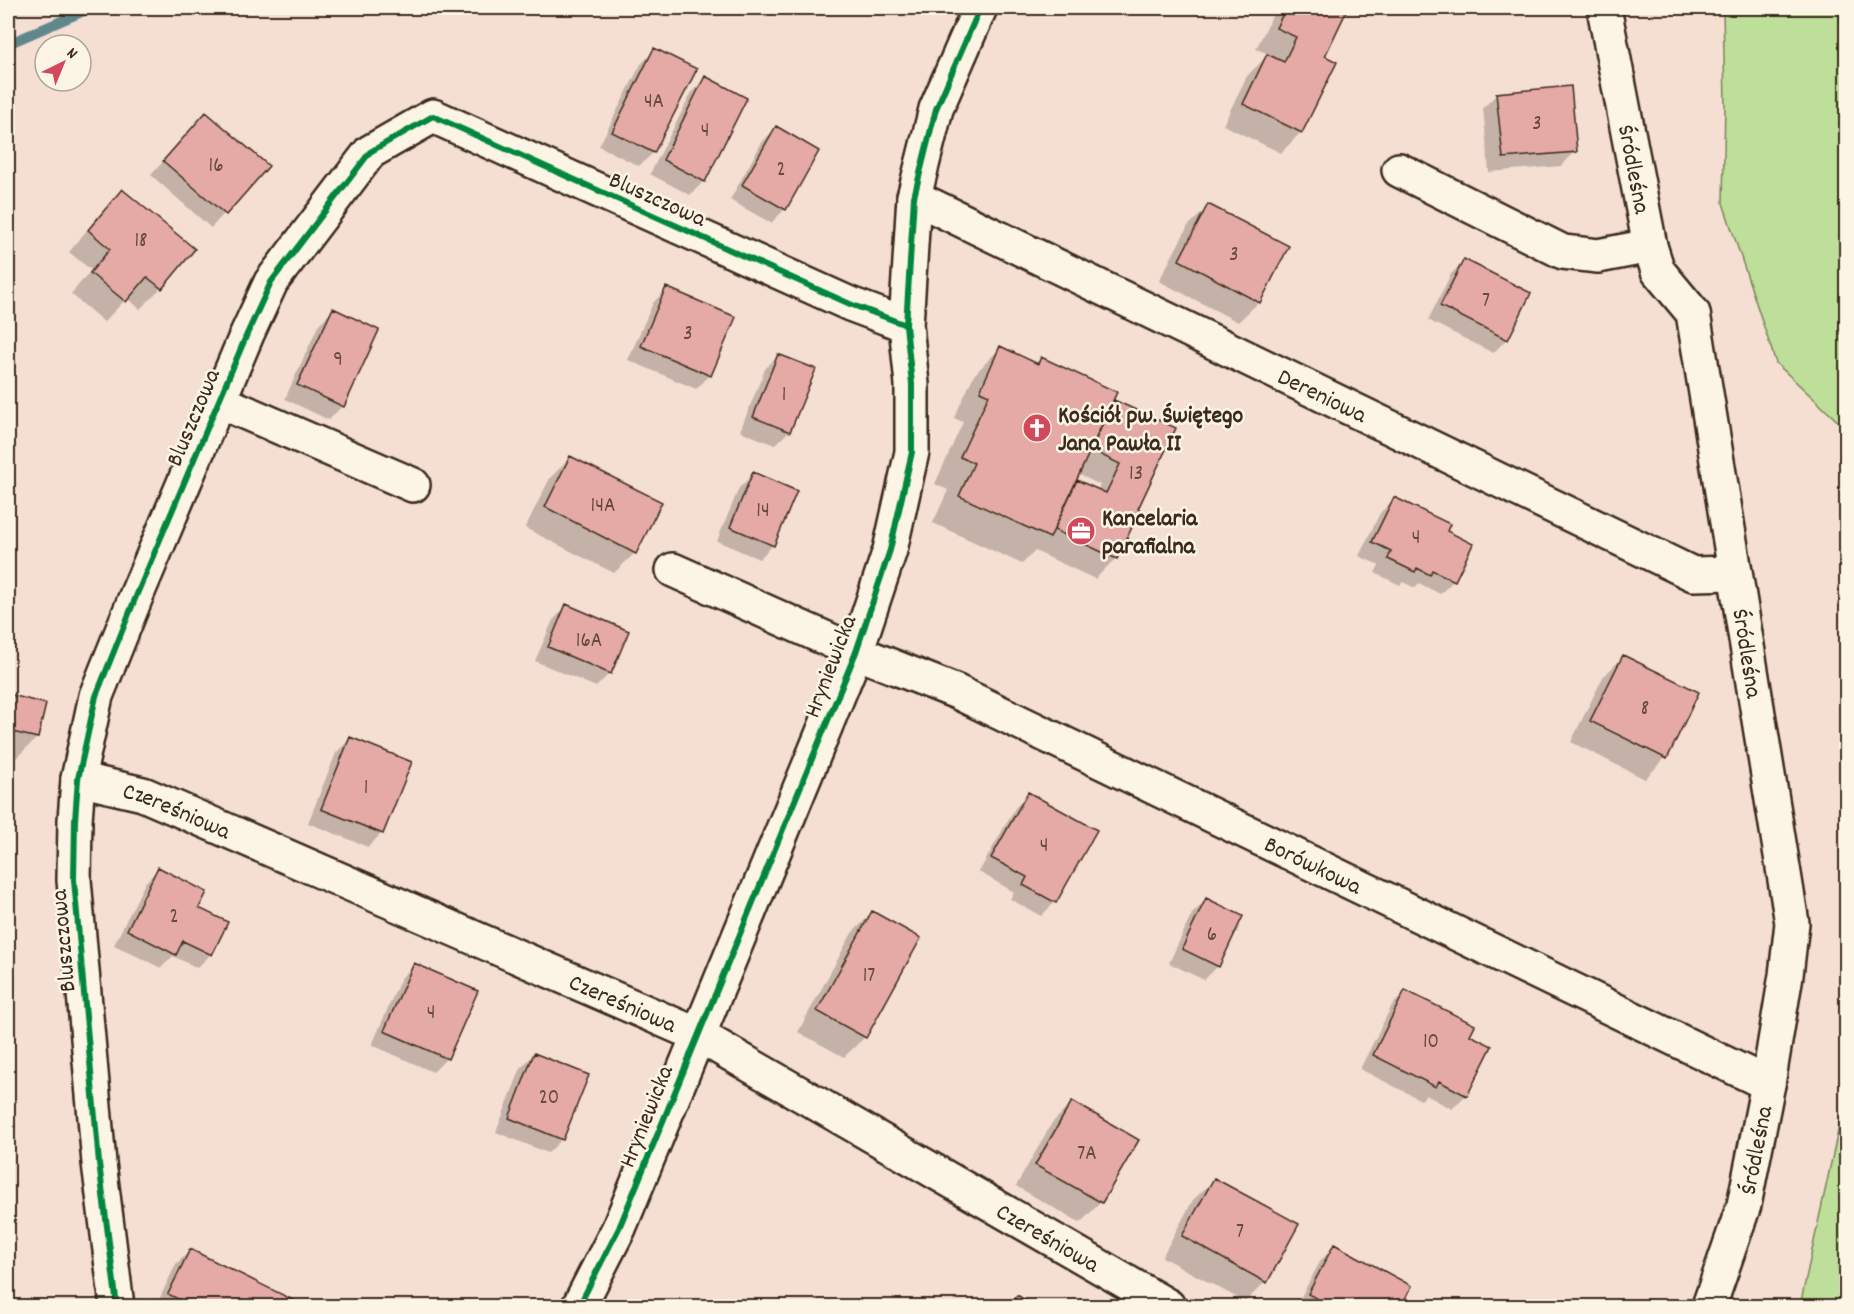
<svg xmlns="http://www.w3.org/2000/svg" width="1854" height="1314" font-family="Dekko,sans-serif">
	<style>
		.green { fill: #bddf99; stroke: #7c845c; stroke-width: 1.5 }
		.shadow { fill: #0003; fill-rule: evenodd }
		.lines { fill: none; stroke-linecap: round; stroke-linejoin: round }
		.stream { stroke: #60888c; stroke-width: 10 }
		.building { fill: #e5aaa5; stroke: #3b2a1e; stroke-width: 1.5 }
		.minor-casing { stroke: #3b2a1e; stroke-width: 38 }
		.minor { stroke: #fcf5e5; stroke-width: 33 }
		.cycleway-casing { stroke: #fcf5e5; stroke-width: 10 }
		.cycleway { stroke: #00873e; stroke-width: 6 }
		.labels { text-anchor: middle; stroke-width: 5; stroke-linejoin: round; paint-order: stroke }
		.number-label { font-size: 21px; fill: #664a40 }
		.street-label { font-size: 24px; fill: #3b2a1e; stroke: #fcf5e5 }
		.poi-label { font-size: 24px; font-weight: bold; fill: #3b2a1e; stroke: #fcf5e5; text-anchor: start }
	</style>
	<rect width="100%" height="100%" fill="#f5ded2"/>
	<filter id="ink" filterUnits="userSpaceOnUse"><feTurbulence type="fractalNoise" baseFrequency=".0167" numOctaves="2"/><feDisplacementMap in="SourceGraphic" scale="12" xChannelSelector="R" yChannelSelector="G"/><feConvolveMatrix kernelMatrix="1 2 1 2 8 2 1 2 1" color-interpolation-filters="sRGB"/></filter>
	<g filter="url(#ink)">
		<path class="green" d="M1723,8h123v421l-70,-66 -53,-160 2,-99z
			M1846,1094v212h-46z"/>
		<path class="shadow" d="M1276,8h70l-23,49 -22,75 -20,21 -58,-28 24,-49 22,-22 -13,-5z
			M655,50l40,20 -42,83 -14,13 -40,-20 42,-82z
			M705,78l-1,103 -14,14 -40,-21 42,-82z
			M1497,94l78,58 -14,14 -72,6 -6,-64z
			M206,114l61,52 -56,62 -60,-53z
			M776,128l9,81 -14,14 -41,-23 32,-58z
			M122,191l71,58 -32,39 -21,21 -13,-11 -23,24 -33,-28 20,-24 -22,-18 33,-40z
			M1209,206l50,96 -21,20 -79,-41 29,-55z
			M1464,261l43,78 -14,14 -65,-33 23,-46z
			M666,289l44,86 -14,14 -68,-29 25,-57z
			M333,310l9,96 -13,14 -44,-21 34,-75z
			M1000,348l35,16 6,-6 71,42 62,29 -38,81 -20,48 -21,21 -60,-28 -13,13 -89,-41 15,-33 -13,-6 28,-62 -9,-4 20,-43zM1078,474l22,11 -3,6 -20,-9 -4,4z
			M778,355l11,76 -14,14 -35,-14 25,-62z
			M571,457l64,96 -21,20 -89,-45 25,-50z
			M753,474l20,71 -14,14 -42,-18 22,-53z
			M1394,499l51,33 9,48 -14,14 -21,-11 -4,5 -12,-6 -3,3 -25,-12 4,-8 -20,-9 21,-43z
			M567,606l43,67 -14,14 -61,-26 18,-41z
			M1623,657l42,101 -20,21 -74,-37 32,-65z
			M8,696l36,9 -7,33 -21,20 -8,-2z
			M350,739l32,94 -14,14 -60,-24 28,-70z
			M1028,794l27,108 -14,14 -31,-17 4,-7 -35,-20 36,-64z
			M158,869l39,40 14,45 -14,14 -24,-12 -12,12 -47,-23 31,-62z
			M1206,900l12,66 -14,14 -35,-17 23,-49z
			M872,913l-7,124 -21,20 -46,-25 54,-99z
			M415,964l61,27 -30,68 -13,13 -61,-27 29,-67z
			M1406,992l62,43 -2,60 -14,14 -26,-14 -5,5 -61,-31 32,-64z
			M8,1026l3,50 -3,3z
			M534,1054l28,85 -14,14 -52,-21 25,-64z
			M1072,1103l29,99 -21,21 -64,-37 36,-63z
			M1214,1180l51,102 -20,20 -83,-45 31,-57z
			M1335,1246l75,40 -10,20h-104l25,-46z
			M190,1251l105,51 -2,4h-137l20,-42z"/>
		<g class="lines">
			<path class="stream" d="M1843,8l3,20
				M8,44l83,-36"/>
		</g>
		<path class="building" d="M1286,8h62l-23,48 12,6 -35,71 -59,-29 24,-50 17,8 12,-25 -20,-9z
			M654,48l43,21 -43,84 -42,-21z
			M705,76l42,22 -42,84 -42,-22z
			M1571,86l6,66 -74,6 -7,-65z
			M206,112l63,54 -43,49 -63,-54z
			M776,126l43,25 -33,59 -44,-25z
			M122,189l73,60 -33,40 -15,-12 -21,25 -36,-29 20,-24 -22,-19z
			M1208,204l81,42 -29,57 -81,-43z
			M1464,259l67,34 -23,47 -68,-34z
			M666,287l70,30 -25,59 -70,-30z
			M333,308l46,22 -35,77 -47,-22z
			M1000,346l38,18 3,-7 76,35 -67,146 -91,-42 15,-33 -14,-6 29,-62 -9,-4z
			M778,354l38,15 -26,63 -37,-15z
			M1114,400l62,28 -38,81 2,1 -23,49 -63,-29 23,-50 29,13 14,-29 -29,-14z
			M570,456l92,46 -26,52 -91,-47z
			M753,472l44,19 -23,55 -44,-19z
			M1394,497l56,27 -3,7 26,13 -18,37 -23,-11 -2,5 -13,-7 -2,4 -27,-13 3,-8 -19,-9z
			M566,604l63,27 -18,43 -63,-27z
			M1623,655l76,37 -32,67 -77,-38z
			M8,694l38,10 -8,34 -30,-7z
			M350,737l62,25 -29,72 -62,-25z
			M1028,792l69,38 -41,73 -33,-18 4,-8 -36,-19z
			M158,867l49,25 -8,16 29,14 -16,33 -29,-14 -7,14 -49,-25z
			M1206,898l37,18 -24,51 -37,-18z
			M872,911l49,27 -55,100 -49,-27z
			M414,963l64,28 -30,68 -64,-28z
			M1405,990l70,35 -5,10 22,11 -25,50 -28,-15 -3,6 -63,-32z
			M10,1024l2,53h-4v-52z
			M534,1053l55,22 -26,65 -54,-22z
			M1072,1101l67,39 -37,63 -67,-38z
			M1214,1178l85,46 -32,59 -85,-47z
			M1334,1244l78,42 -11,20h-70l-23,-12z
			M190,1249l107,53 -2,4h-103l-24,-12z
			M1017,1295l18,11h-26z"/>
		<g class="lines">
			<g class="minor-casing">
				<g id="minor">
					<path id="s1" d="M1604,8l46,238 8,25 35,42 99,610 -6,52 -18,109 -24,121 -35,101"/>
					<path d="M1399,170l164,82 35,4 52,-10"/>
					<path id="s2" d="M914,197l779,377 42,-1"/>
					<path d="M219,401l194,84"/>
					<path id="s3" d="M673,570l183,82 101,40 811,392"/>
					<path id="s4" d="M78,779l65,15 555,241 470,271"/>
					<path d="M117,1306l-18,-143 -25,-283 1,-60 3,-41 18,-83 41,-102 110,-260 24,-52 99,-130 63,-36 417,188 56,21"/>
					<path d="M579,1306l40,-78 237,-576 34,-102 22,-98v-68l-6,-59 8,-128 22,-88 44,-101"/>
				</g>
			</g>
			<use href="#minor" class="minor"/>
			<g class="cycleway-casing">
				<path id="cycleway" d="M117,1306l-18,-143 -25,-283 1,-60 3,-41 18,-83 41,-102 110,-260 24,-52 99,-130 63,-36 417,188 56,21
					M579,1306l40,-78 237,-576 34,-102 22,-98v-68l-6,-59 8,-128 22,-88 44,-101"/>
			</g>
			<use href="#cycleway" class="cycleway"/>
		</g>
	</g>
	<defs>
		<g id="church-disc" transform="scale(1.5)"><circle r="9.5" fill="#d1495b" stroke="#fcf5e5"/><path d="M-1.2-6h2.4v3.5h3.3v2.4h-3.3V6h-2.4V-.1h-3.3v-2.4h3.3Z" fill="#fff"/></g>
		<g id="office-disc" transform="scale(1.5)"><circle r="9.5" fill="#d1495b" stroke="#fcf5e5"/><path d="M-6-3h4V-5.5h4V-3h4V5H-6ZM-1-4.5V-3h2v-1.5ZM-6 0V1H6V0Z" fill="#fff"/></g>
	</defs>
	<g fill-rule="evenodd">
		<use href="#church-disc" x="1037" y="428"/>
		<use href="#office-disc" x="1081" y="531"/>
	</g>
	<g class="labels">
		<g class="number-label">
			<text x="654" y="107">4A</text>
			<text x="1537" y="129">3</text>
			<text x="705" y="136">4</text>
			<text x="216" y="171">16</text>
			<text x="781" y="175">2</text>
			<text x="141" y="246">18</text>
			<text x="1234" y="260">3</text>
			<text x="1486" y="306">7</text>
			<text x="688" y="339">3</text>
			<text x="338" y="365">9</text>
			<text x="784" y="400">1</text>
			<text x="1136" y="479">13</text>
			<text x="603" y="511">14A</text>
			<text x="763" y="516">14</text>
			<text x="1416" y="543">4</text>
			<text x="589" y="646">16A</text>
			<text x="1645" y="714">8</text>
			<text x="366" y="793">1</text>
			<text x="1044" y="851">4</text>
			<text x="174" y="922">2</text>
			<text x="1212" y="940">6</text>
			<text x="869" y="981">17</text>
			<text x="431" y="1018">4</text>
			<text x="1431" y="1047">10</text>
			<text x="549" y="1103">20</text>
			<text x="1087" y="1159">7A</text>
			<text x="1240" y="1237">7</text>
		</g>
		<g class="street-label">
			<text dy="8" stroke="none"><textPath href="#s1" startOffset="164">Śródleśna</textPath></text>
			<text transform="translate(658 198) rotate(24)" y="8">Bluszczowa</text>
			<text dy="8" stroke="none"><textPath href="#s2" startOffset="454">Dereniowa</textPath></text>
			<text transform="translate(192 417) rotate(-67)" y="8">Bluszczowa</text>
			<text dy="8" stroke="none"><textPath href="#s1" startOffset="668">Śródleśna</textPath></text>
			<text transform="translate(829 666) rotate(-69)" y="8">Hryniewicka</text>
			<text dy="8" stroke="none"><textPath href="#s4" startOffset="104">Czereśniowa</textPath></text>
			<text dy="8" stroke="none"><textPath href="#s3" startOffset="705">Borówkowa</textPath></text>
			<text transform="translate(62 941) rotate(-95)" y="8">Bluszczowa</text>
			<text dy="8" stroke="none"><textPath href="#s4" startOffset="590">Czereśniowa</textPath></text>
			<text transform="translate(645 1116) rotate(-68)" y="8">Hryniewicka</text>
			<text transform="translate(1755 1150) rotate(-79)" y="8">Śródleśna</text>
			<text dy="8" stroke="none"><textPath href="#s4" startOffset="1076">Czereśniowa</textPath></text>
		</g>
		<g class="poi-label">
			<text x="1058" y="422">Kościół pw. Świętego<tspan x="1058" dy="28">Jana Pawła II</tspan></text>
			<text x="1102" y="525">Kancelaria<tspan x="1102" dy="28">parafialna</tspan></text>
		</g>
	</g>
	<rect width="1854" height="1314" fill="none" stroke="#fcf5e5" stroke-width="30"/>
	<rect x="15" y="15" width="1824" height="1284" fill="none" stroke="#3b2a1e" stroke-width="2" filter="url(#ink)"/>
	<g transform="translate(63 63) rotate(43)"><circle r="28" fill="#fcf5e5" stroke="#afa495" stroke-width="1.5"/>
	<path d="M0-4.5L10 22L0 15L-10 22Z" fill="#d1495b"/>
	<text y="-9" font-size="16" font-weight="bold" text-anchor="middle" fill="#3b2a1e">N</text>
	</g>
</svg>
